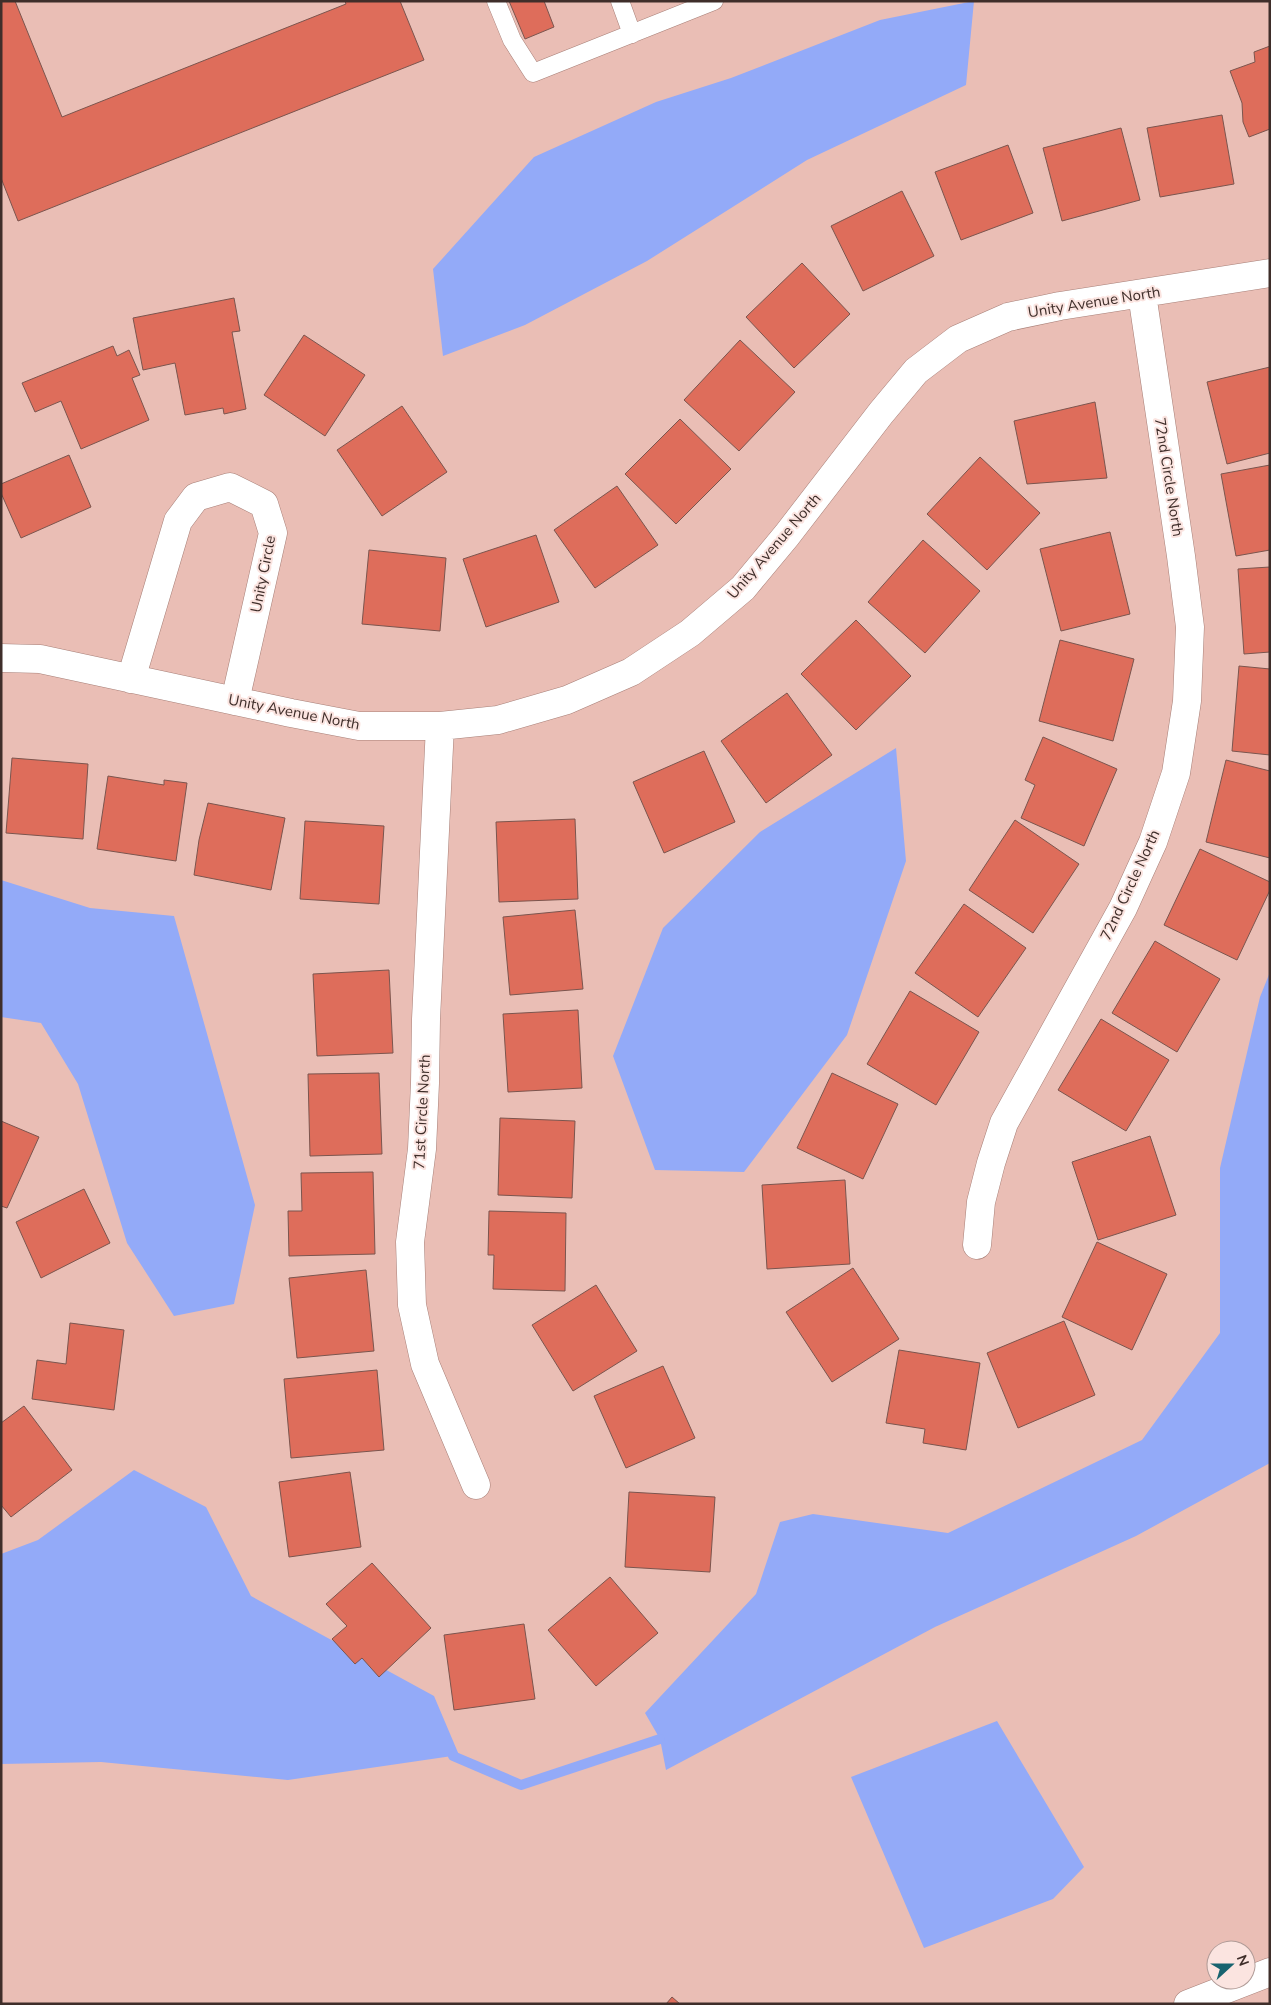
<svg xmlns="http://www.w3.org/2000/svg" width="1271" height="2005" font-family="'Nunito Sans',sans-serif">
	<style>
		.water { fill: #93aaf8 }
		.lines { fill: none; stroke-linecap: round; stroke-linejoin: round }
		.stream { stroke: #93aaf8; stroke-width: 10 }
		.building { fill: #de6d5b; stroke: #7b554e }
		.service-casing { stroke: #a77f77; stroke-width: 19 }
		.minor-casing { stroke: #a77f77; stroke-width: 29 }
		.service { stroke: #fff; stroke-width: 18 }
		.minor { stroke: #fff; stroke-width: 28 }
		.labels { text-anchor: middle; stroke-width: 4; stroke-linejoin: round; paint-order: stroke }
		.street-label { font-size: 15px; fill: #3f2e2a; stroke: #fbe4e0 }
	</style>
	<rect width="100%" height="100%" fill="#eabeb5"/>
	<path class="water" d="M974,1l-8,84 -159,75 -160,101 -122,64 -82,31 -10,-87 101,-112 122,-55 75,-24 149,-58z
		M896,748l10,113 -59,174 -103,137 -89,-2 -42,-114 50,-128 97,-96z
		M1,880l89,28 84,8 81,289 -21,99 -60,12 -47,-73 -49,-159 -37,-61 -40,-6z
		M1270,972v491l-134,73 -201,91 -269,143 -6,-31 -15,-26 111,-119 24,-72 33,-8 135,19 194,-93 78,-107v-165l40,-171z
		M134,1470l72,37 45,89 183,100 25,59 -171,25 -187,-18 -100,2v-210l37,-14z
		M997,1721l87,146 -31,32 -129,49 -73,-171z"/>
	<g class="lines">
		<path class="stream" d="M453,1756l68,29 139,-46"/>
	</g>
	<path class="building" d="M1,1h14l47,116 284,-113 -1,-3h55l24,59 -406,161 -17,-43z
		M509,1h35l10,26 -29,12z
		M1270,46v83l-21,8 -6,-15 -1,-19 -12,-32 25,-9 -1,-10z
		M1222,115l12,69 -74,13 -13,-69z
		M1121,128l19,72 -78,21 -19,-73z
		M1008,145l25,68 -72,27 -26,-68z
		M902,191l32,65 -71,35 -32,-65z
		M802,263l48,51 -56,54 -48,-51z
		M234,298l6,33 -8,1 14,77 -22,5 -1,-6 -38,7 -10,-52 -32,7 -10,-52z
		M304,335l61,40 -40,61 -61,-41z
		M740,340l55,52 -56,59 -55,-51z
		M113,346l4,10 12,-6 11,25 -8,3 17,42 -68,29 -20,-48 -26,11 -13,-29z
		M1270,367v86l-43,11 -20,-82z
		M1095,402l12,76 -80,6 -13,-63z
		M402,406l45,66 -65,44 -45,-66z
		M680,419l51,50 -55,55 -51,-50z
		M69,455l22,52 -70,31 -20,-45v-9z
		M980,457l60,56 -53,57 -60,-56z
		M1270,465v85l-34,6 -15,-82z
		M617,486l41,59 -63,43 -41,-58z
		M1110,532l20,82 -69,17 -21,-82z
		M536,535l23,67 -73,25 -23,-68z
		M923,540l57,51 -55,62 -57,-51z
		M369,550l77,8 -6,73 -78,-7z
		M1270,567v85l-26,2 -6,-85z
		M856,620l55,56 -55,54 -55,-56z
		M1060,640l74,19 -21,82 -74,-20z
		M1239,666l31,3v86l-38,-4z
		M787,693l45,62 -66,48 -45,-62z
		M1043,737l74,32 -33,77 -63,-28 14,-33 -10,-5z
		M704,751l31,71 -71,31 -31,-71z
		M12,758l76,6 -5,75 -77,-6z
		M1226,760l44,11v87l-64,-16z
		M108,776l56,9v-5l23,3 -11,78 -79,-12z
		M208,803l77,15 -14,72 -77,-15 5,-35z
		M575,819l3,80 -79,3 -3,-80z
		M1015,820l64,44 -46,69 -64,-43z
		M305,821l79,5 -5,78 -79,-5z
		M1200,849l70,33v8l-33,70 -73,-35z
		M964,904l62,44 -48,69 -63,-44z
		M575,910l8,79 -73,6 -7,-78z
		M1155,941l65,38 -43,73 -65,-39z
		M389,970l4,83 -76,3 -4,-82z
		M910,991l69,41 -43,73 -69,-41z
		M578,1010l4,78 -74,4 -5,-78z
		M1101,1019l68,41 -43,71 -68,-41z
		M379,1073l3,81 -72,2 -2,-82z
		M832,1073l66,31 -35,75 -66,-31z
		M500,1118l75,3 -3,77 -74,-3z
		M1,1121l38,16 -32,71 -6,-2z
		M1150,1136l26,79 -78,25 -26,-78z
		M373,1172l2,82 -86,2 -1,-45h14l-1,-38z
		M845,1180l5,84 -83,5 -5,-84z
		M84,1189l26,54 -69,35 -25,-56z
		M489,1211l77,2 -1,78 -72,-2 1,-34h-6z
		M1097,1242l70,32 -35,76 -70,-33z
		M853,1268l46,71 -67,43 -46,-70z
		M366,1270l8,81 -77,7 -8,-80z
		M596,1285l41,66 -64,40 -41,-66z
		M1064,1321l31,74 -77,33 -31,-75z
		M70,1323l54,7 -10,80 -82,-11 5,-39 29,4z
		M899,1350l81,13 -14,87 -43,-7 2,-14 -39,-6z
		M663,1366l32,72 -69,30 -32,-72z
		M377,1370l7,80 -93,8 -7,-79z
		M24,1406l48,64 -61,47 -10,-12v-82z
		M350,1472l11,75 -72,10 -10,-75z
		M629,1492l86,5 -5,75 -85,-5z
		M372,1563l59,65 -52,49 -17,-19 -7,6 -23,-25 15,-13 -21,-22z
		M610,1577l48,56 -62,53 -48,-56z
		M524,1624l11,75 -81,11 -10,-75z
		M672,1997l8,7h-14z"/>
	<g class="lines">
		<g class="service-casing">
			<path id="service" d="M496,1l16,39 21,33 181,-72
				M620,1l12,33"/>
		</g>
		<g class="minor-casing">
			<path id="minor" d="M1,658l39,1 251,54 68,13h81l58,-6 69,-20 64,-28 59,-39 53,-45 44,-53 94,-122 35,-42 42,-32 50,-22 52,-11 210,-33
				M131,679l47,-158 18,-24 34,-10 34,17 9,29 -38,168
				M440,726l-14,293 -1,64 -3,66 -12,93 2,63 13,59 51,121
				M977,1245l4,-43 10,-39 13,-40 119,-215 30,-66 23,-69 11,-72 3,-74 -9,-71 -39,-262
				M1188,2004l82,-32"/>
		</g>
		<use href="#service" class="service"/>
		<use href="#minor" class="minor"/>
	</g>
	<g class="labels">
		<g class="street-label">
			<text transform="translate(1094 302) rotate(-9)" y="5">Unity Avenue North</text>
			<text transform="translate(1169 477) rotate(81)" y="5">72nd Circle North</text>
			<text transform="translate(774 546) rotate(-49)" y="5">Unity Avenue North</text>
			<text transform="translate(263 574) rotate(-79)" y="5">Unity Circle</text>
			<text transform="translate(294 712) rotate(11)" y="5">Unity Avenue North</text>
			<text transform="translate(1130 885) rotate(-65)" y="5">72nd Circle North</text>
			<text transform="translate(422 1112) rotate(-87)" y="5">71st Circle North</text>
		</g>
	</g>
	<rect width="1271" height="2005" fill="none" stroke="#3f2e2a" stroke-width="5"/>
	<g transform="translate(1231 1965) rotate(69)"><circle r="24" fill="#fbe4e0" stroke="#b09b97"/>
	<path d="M0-4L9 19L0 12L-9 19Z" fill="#18636f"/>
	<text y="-8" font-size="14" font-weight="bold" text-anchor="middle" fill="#3f2e2a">N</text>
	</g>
</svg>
